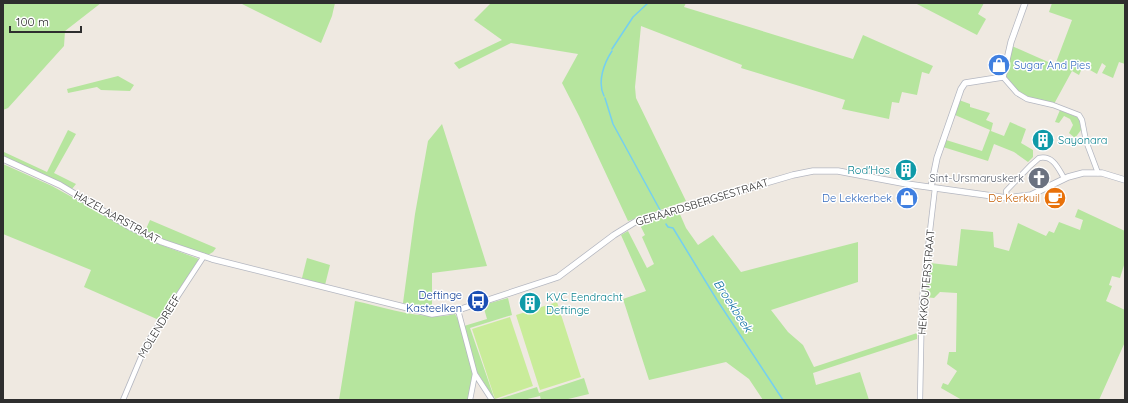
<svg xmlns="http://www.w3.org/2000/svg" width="1128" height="403" font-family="Quicksand,sans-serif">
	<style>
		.green { fill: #b6e59e }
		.pitch { fill: #c9ec9a }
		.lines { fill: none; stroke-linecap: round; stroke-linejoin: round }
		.stream { stroke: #75cff0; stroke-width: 1.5 }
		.minor-casing { stroke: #b4b7c1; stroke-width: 6 }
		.tertiary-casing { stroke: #b4b7c1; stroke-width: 7 }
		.minor { stroke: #fff; stroke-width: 4.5 }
		.tertiary { stroke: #fff; stroke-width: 5.5 }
		.labels { text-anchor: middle; stroke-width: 3; stroke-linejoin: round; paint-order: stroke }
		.shop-label { font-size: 11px; fill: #366cbe; stroke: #fff; text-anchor: start }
		.culture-label { font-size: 11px; fill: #0d838f; stroke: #fff; text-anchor: start }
		.worship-label { font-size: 11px; fill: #5b616d; stroke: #fff; text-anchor: end }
		.food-label { font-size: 11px; fill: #c56008; stroke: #fff; text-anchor: end }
		.street-label { font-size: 11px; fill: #2e2e2e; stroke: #fff }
		.transit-label { font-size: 11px; fill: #164399; stroke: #fff; text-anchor: end }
		.water-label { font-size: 12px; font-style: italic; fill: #0d6fa3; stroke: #fff }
	</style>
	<rect width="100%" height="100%" fill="#efe9e1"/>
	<path class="green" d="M3,3h98l-36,28 -1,15 -56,62 -5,2z
		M240,3h95l-3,13 -11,27z
		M491,3h195l-2,4 169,52 10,-24 70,31 -4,8 -7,-2 -5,23 -15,-3 -3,11 -7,-1 -3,17 -47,-10 3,-9 -104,-32 1,-3 -101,-39 -6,61 1,11 50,103 -58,20 -49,-105 -17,-33 16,-29 -67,-11 -52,26 -5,-6 48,-23 -28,-20z
		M915,3h69l-6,11 8,5 -9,16z
		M1052,3h73v61l-6,-2 -6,16 -11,-5 4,-7 -4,-3 -5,11 -14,-8 -4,9 -7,-4 -18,33c-14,-4 -47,-10 -48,-30 0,-9 4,-19 6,-28l43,19 17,-45 -23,-8z
		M118,76l16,9 -4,6 -29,-1 -4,-3 -29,6 -1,-4z
		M959,100l11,4v3l20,6 -4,7 7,3 -2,8 13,5 6,-14 16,7 -5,14 12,7v7l-5,5 -14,-10 -20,-8 -6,17 -45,-14 3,-7 36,11 8,-21 -35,-15z
		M1060,110l19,8 2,12 -6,8 -6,-5 4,-8 -3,-6 -6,-3 -5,7 -4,-1z
		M442,124l45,142 -55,7v36l-29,-6 12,-89 13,-73z
		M68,130l8,4 -22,39 22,11 -4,5 -69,-32 1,-5 43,20z
		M3,164l49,22 101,56 46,17 -40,61 -75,-33 7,-17 -88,-36z
		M1078,209l47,22v31l-5,16 -8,-2 -3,9 3,1 -6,15 19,9v32l-26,58h-137l-21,-12 2,-5 5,2 9,-14 -10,-7 2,-12h7l1,-59 -17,-1 -6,6 -9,-1 5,-34 27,3 4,-37 32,3 1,15 15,4 9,-28 28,13 3,-5 5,2 5,-11 21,8 3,-10 -8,-3z
		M679,212l7,16 12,17 15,-10 28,37 117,-30v40l-87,28 17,22 15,13 11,22 103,-34v6l-104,34 3,12 44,-13 9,28h-106l-14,-21 -23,-17 -77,18 -26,-81 23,-8 -25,-56 7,-4 19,37 7,-4 -12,-27 3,-2 -5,-10z
		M150,220l66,28 -3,4 -5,3 -34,-11 -29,-13z
		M307,258l23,7 -5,20 -23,-7z
		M508,298l4,17 -42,13 25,72 -18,-28 -13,-46 23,-7 -4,-14z
		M355,301c30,6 70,21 100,13l4,7 14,53 -4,26h-130z
		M584,378l5,16 -25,6h-23l-1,-4 -17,4h-27l41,-13 2,6z"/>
	<path class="pitch" d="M557,302l24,75 -41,13 -24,-75z
		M510,317l23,69 -38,13 -23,-70z"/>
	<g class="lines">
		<path class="stream" d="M612,49l21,-32 15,-14
			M604,96c-7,-14 0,-33 8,-45
			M605,98l8,26 47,86
			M666,224l2,3 5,1 44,72 66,100"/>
		<g class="minor-casing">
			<path id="minor" d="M1003,77l14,16 10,6 26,6 26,10 3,5 4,21 12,32
				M1007,198l-1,-7 24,-25 9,-8c14,-3 19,10 25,20
				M458,310l17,64 -5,26
				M475,374l17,26
				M123,400l24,-57 57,-87
				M920,400l2,-101 13,-111"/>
		</g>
		<g class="tertiary-casing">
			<path id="tertiary" d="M3,159l57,26 68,41 34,16 50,17 220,55 26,-4 100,-33 56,-42 21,-13 158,-47 20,-4h25l69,13 100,14 24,-3 37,-18 15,-4h19l23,7
				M931,187l6,-29 24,-69 4,-6 38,-6 8,-35 14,-39"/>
		</g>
		<use href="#minor" class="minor"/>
		<use href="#tertiary" class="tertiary"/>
	</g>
	<defs>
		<g id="shop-disc" transform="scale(1.15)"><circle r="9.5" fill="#3f7fe0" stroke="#fff"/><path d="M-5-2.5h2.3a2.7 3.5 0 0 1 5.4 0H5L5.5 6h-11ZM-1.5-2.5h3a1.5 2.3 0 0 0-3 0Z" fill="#fff"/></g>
		<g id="building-disc" transform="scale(1.15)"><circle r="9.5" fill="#0f9aa8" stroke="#fff"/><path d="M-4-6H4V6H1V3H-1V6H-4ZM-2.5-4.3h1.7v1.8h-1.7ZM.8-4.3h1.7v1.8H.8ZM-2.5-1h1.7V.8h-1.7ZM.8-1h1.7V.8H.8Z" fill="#fff"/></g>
		<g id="church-disc" transform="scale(1.15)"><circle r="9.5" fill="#6b7280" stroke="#fff"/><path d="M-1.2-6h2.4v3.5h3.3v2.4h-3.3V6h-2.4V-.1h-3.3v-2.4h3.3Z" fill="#fff"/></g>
		<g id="cafe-disc" transform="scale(1.15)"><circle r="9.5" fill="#e8710a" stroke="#fff"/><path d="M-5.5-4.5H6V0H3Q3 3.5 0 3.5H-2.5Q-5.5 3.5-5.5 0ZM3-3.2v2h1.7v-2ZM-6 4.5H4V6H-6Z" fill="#fff"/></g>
		<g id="bus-disc" transform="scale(1.15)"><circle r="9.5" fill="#1a4fb4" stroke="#fff"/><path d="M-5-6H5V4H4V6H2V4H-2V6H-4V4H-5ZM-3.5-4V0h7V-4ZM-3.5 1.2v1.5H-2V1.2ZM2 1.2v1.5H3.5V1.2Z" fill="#fff"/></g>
	</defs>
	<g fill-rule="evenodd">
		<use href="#shop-disc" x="999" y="65"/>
		<use href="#building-disc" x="1043" y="140"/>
		<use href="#building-disc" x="906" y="170"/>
		<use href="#church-disc" x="1039" y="178"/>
		<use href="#shop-disc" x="907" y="198"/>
		<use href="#cafe-disc" x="1055" y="198"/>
		<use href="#bus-disc" x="478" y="301"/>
		<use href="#building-disc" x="530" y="303"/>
	</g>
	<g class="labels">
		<g class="shop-label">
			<text x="1014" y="69">Sugar And Pies</text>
			<text x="892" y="202" text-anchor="end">De Lekkerbek</text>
		</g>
		<g class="culture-label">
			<text x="1058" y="144">Sayonara</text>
			<text x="890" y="174" text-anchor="end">Rod'Hos</text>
			<text x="546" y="301">KVC Eendracht<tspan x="546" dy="13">Deftinge</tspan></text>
		</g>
		<g class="worship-label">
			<text x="1024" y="182">Sint-Ursmaruskerk</text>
		</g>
		<g class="food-label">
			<text x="1040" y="202">De Kerkuil</text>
		</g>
		<g class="street-label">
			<text transform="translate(702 202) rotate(-17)" y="4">GERAARDSBERGSESTRAAT</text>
			<text transform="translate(117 217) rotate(29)" y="4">HAZELAARSTRAAT</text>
			<text transform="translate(926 282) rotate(-85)" y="4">HEKKOUTERSTRAAT</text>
			<text transform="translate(159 326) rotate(-59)" y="4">MOLENDREEF</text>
		</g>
		<g class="transit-label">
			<text x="462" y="299">Deftinge<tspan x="462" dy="13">Kasteelken</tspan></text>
		</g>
		<g class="water-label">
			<text transform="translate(733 306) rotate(57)" y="4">Broekbeek</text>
		</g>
	</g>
	<rect width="1128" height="403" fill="none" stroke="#2e2e2e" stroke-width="8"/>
	<path d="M10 26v6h71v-6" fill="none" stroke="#2e2e2e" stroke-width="2"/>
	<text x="16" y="26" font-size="12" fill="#2e2e2e" stroke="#ffffff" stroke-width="3" paint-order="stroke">100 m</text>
</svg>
